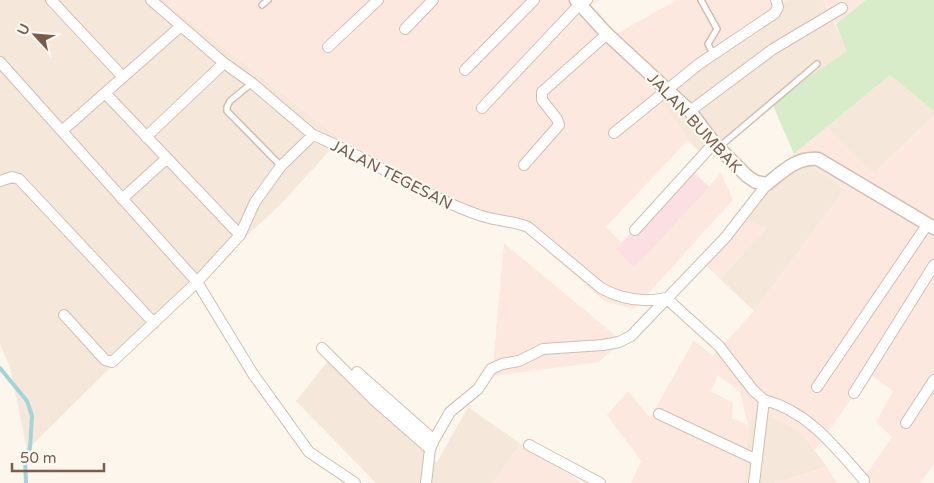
<svg xmlns="http://www.w3.org/2000/svg" width="934" height="483" font-family="'Varela Round',sans-serif">
	<style>
		.residential { fill: #f5e8da }
		.commercial { fill: #fde8e0; fill-rule: evenodd }
		.medical { fill: #fbdfe3 }
		.green { fill: #d8ecc9 }
		.lines { fill: none; stroke-linecap: round; stroke-linejoin: round }
		.stream { stroke: #a5d3da; stroke-width: 4 }
		.service-casing { stroke: #d1beb0; stroke-width: 8 }
		.minor-casing { stroke: #d1beb0; stroke-width: 12 }
		.tertiary-casing { stroke: #d1beb0; stroke-width: 15 }
		.service { stroke: #fff; stroke-width: 5 }
		.minor { stroke: #fff; stroke-width: 10 }
		.tertiary { stroke: #fff; stroke-width: 12 }
		.labels { text-anchor: middle; stroke-width: 4.5; stroke-linejoin: round; paint-order: stroke }
		.street-label { font-size: 16px; fill: #7a5c4d; stroke: #fffaf3 }
	</style>
	<rect width="100%" height="100%" fill="#fdf6ec"/>
	<path class="residential" d="M0,0h163l177,139 -60,66 -83,77 -170,168 -17,-83 -10,-23z
		M789,0h34l25,51 -146,103 -14,-14 -33,-48 19,-17z
		M890,75l44,36v4l-60,59 -47,-47z
		M794,154l51,35 -91,122 -34,-32 46,-50 -28,-13z
		M328,361l109,101 31,-55 53,37 -28,39h-117l-80,-82z
		M757,410l44,22 26,35 -53,16h-30l4,-58z"/>
	<path class="commercial" d="M163,0h437l-13,7 27,28 63,-35h112l-115,75 -19,17 33,48 -82,87 16,16 -6,6 18,19 87,-95 12,27 -99,109 -30,-8 -83,-73 -27,-5 -154,-84z
		M823,0h43l-30,24z
		M934,115v349l-14,19h-60l32,-46 -16,-15 17,-31 -24,-17 -54,76 -14,-18 -44,-21 -9,15 -4,57h-113l10,-22 -34,-46 21,-24 22,27 44,-78 19,16 41,-45 91,-122 -51,-35 33,-27 47,47zM718,375l22,17 8,33 -16,-7 1,-15 -22,-12z
		M738,216l28,13 -46,50 -19,-19z
		M504,243l118,98 -23,21 -107,14z
		M521,444l61,39h-89z
		M827,467l10,16h-63z"/>
	<path class="medical" d="M690,168l19,19 -75,81 -18,-19z"/>
	<path class="green" d="M866,0h68v111l-44,-36 -96,79 -22,-51 75,-52 -11,-27z"/>
	<g class="lines">
		<path class="stream" d="M0,368l27,33 5,15 -2,32 -5,10 1,25"/>
		<g class="service-casing">
			<path id="service" d="M701,0l16,29 -9,15 5,10
				M262,5l6,-5
				M252,83l-22,18 -3,6v4l54,55
				M718,148l99,-84"/>
		</g>
		<g class="minor-casing">
			<path id="minor" d="M51,0l72,77
				M151,0l73,63 28,20 61,52
				M405,29l28,-29
				M328,47l50,-47
				M0,62l197,220 56,92 56,78 46,31
				M465,70l69,-70
				M105,93l135,142
				M482,108l98,-104 7,-4
				M690,111l83,-62 69,-41
				M63,130l118,-104
				M614,133l85,-69 76,-51 3,-6 -2,-7
				M146,137l78,-74
				M524,165l35,-40 -2,-6 -15,-19v-8l65,-58
				M0,181l12,-4 7,2 135,144
				M122,199l44,-40
				M635,230l79,-87
				M666,298l53,48 34,44 11,10 -10,83
				M64,315l41,45 7,2 85,-80 43,-47 15,-33 26,-36 32,-31c50,20 95,51 145,72 12,5 24,10 36,12 13,3 22,3 34,8l73,61c20,11 42,15 65,10
				M322,348l53,53 55,48
				M357,372l77,68
				M817,387l110,-162
				M854,393l80,-128
				M764,400c44,11 71,47 100,80
				M659,414l98,46
				M906,423l28,-43
				M529,445l71,38
				M426,483l4,-34 4,-9 16,-28 28,-23 13,-20 11,-5 17,-3 24,-12 60,-4 16,-3 12,-6 94,-98 42,-54"/>
		</g>
		<g class="tertiary-casing">
			<path id="tertiary" d="M576,0l31,34 83,77 24,32 33,33 9,6 11,2c16,-13 30,-27 51,-25l116,69"/>
		</g>
		<use href="#service" class="service"/>
		<use href="#minor" class="minor"/>
		<use href="#tertiary" class="tertiary"/>
	</g>
	<g class="labels">
		<g class="street-label">
			<text transform="translate(695 122) rotate(47)" y="6">JALAN BUMBAK</text>
			<text transform="translate(392 174) rotate(27)" y="6">JALAN TEGESAN</text>
		</g>
	</g>
	<g transform="translate(35 35) rotate(296)" stroke="#fffaf3" stroke-width="4" paint-order="stroke">
	<path d="M0-4L9 19L0 12L-9 19Z" fill="#7a5c4d"/>
	<text y="-8" font-size="14" font-weight="bold" text-anchor="middle" fill="#7a5c4d">U</text>
	</g>
	<path d="M12 463v8h92v-8" fill="none" stroke="#7a5c4d" stroke-width="2.5"/>
	<text x="20" y="463" font-size="15" fill="#7a5c4d" stroke="#fffaf3" stroke-width="4" paint-order="stroke">50 m</text>
</svg>
